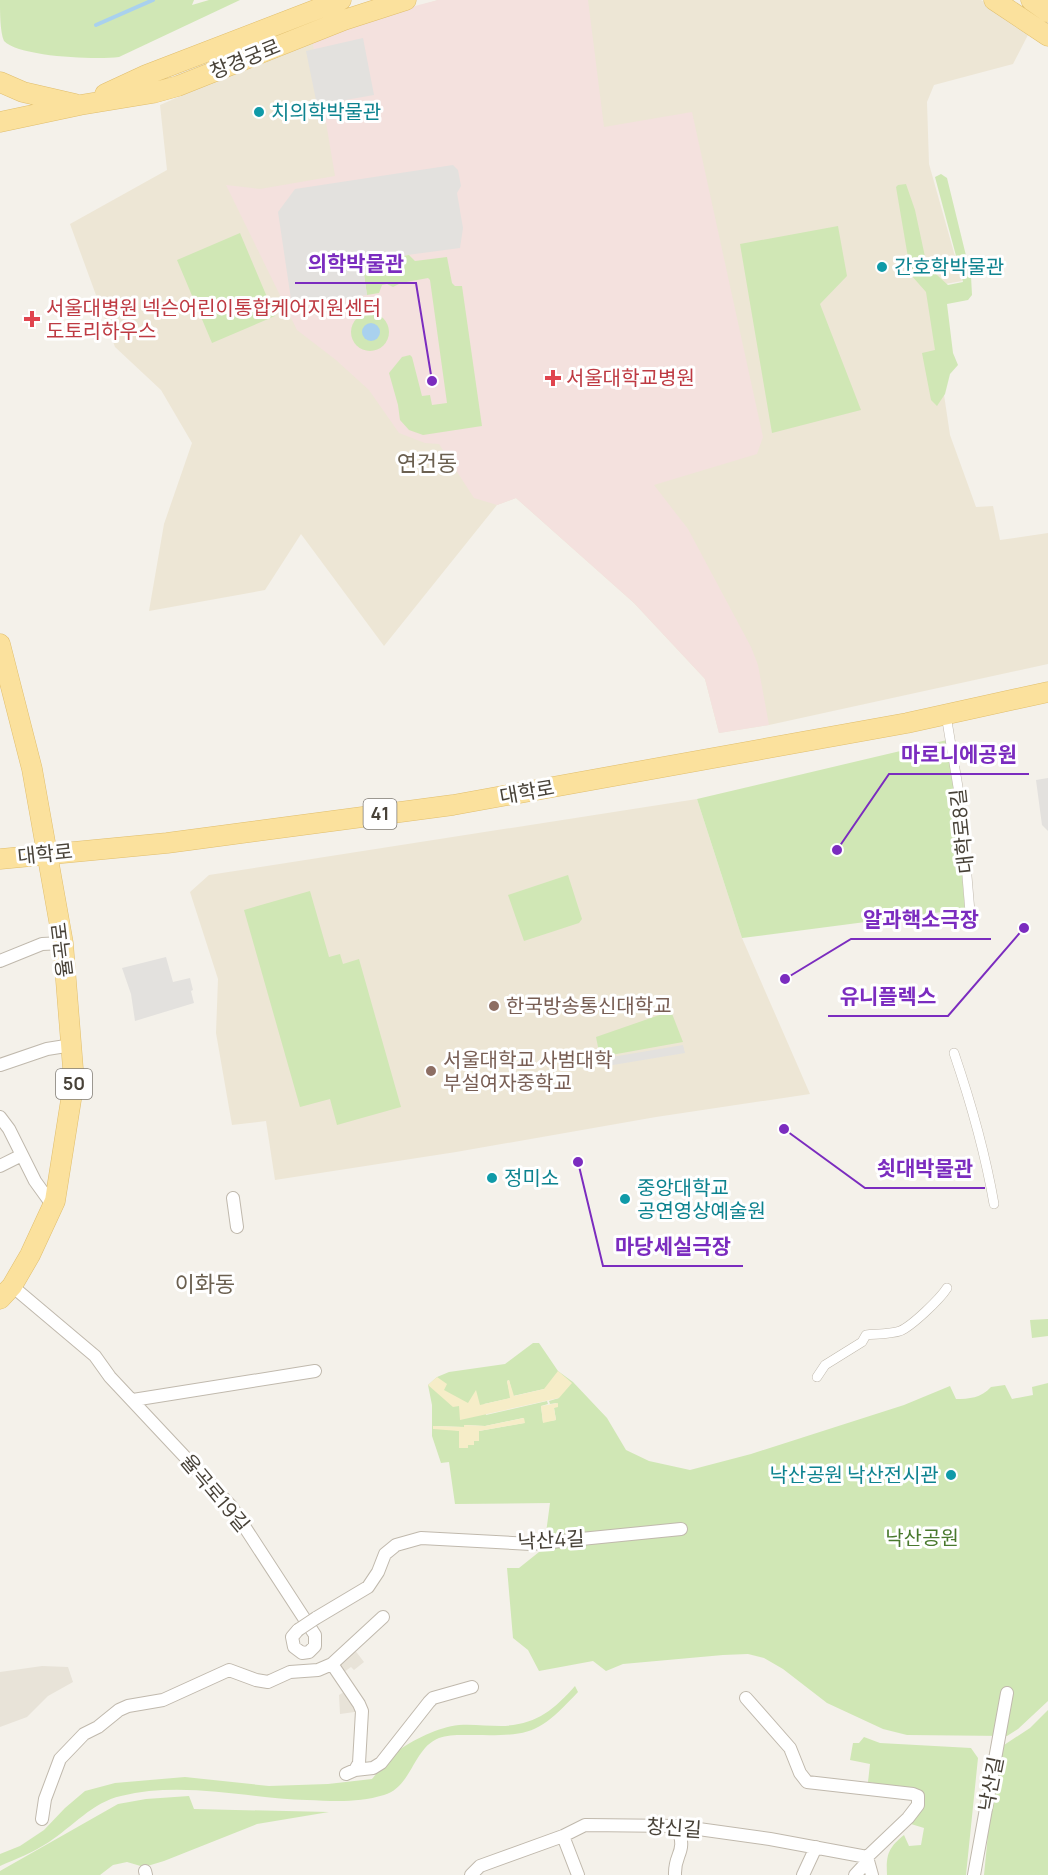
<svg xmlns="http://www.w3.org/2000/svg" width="1048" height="1875" font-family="Manrope,'Noto Sans KR',sans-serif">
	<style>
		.residential { fill: #e8e3d8 }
		.education { fill: #ede6d5 }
		.medical { fill: #f4e1de }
		.green { fill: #d0e7b5; fill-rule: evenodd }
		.sand { fill: #f6edc8 }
		.parking { fill: #e3e1de }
		.water { fill: #a9d1ee }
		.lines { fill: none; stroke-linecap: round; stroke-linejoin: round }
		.stream { stroke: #a9d1ee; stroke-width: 4 }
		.pedestrian-casing { stroke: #c0b9ad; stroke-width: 10 }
		.minor-casing { stroke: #c0b9ad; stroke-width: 14 }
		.primary-casing { stroke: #e0be6d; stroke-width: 21 }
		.pedestrian { stroke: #fff; stroke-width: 9 }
		.minor { stroke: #fff; stroke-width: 12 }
		.primary { stroke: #fbe19d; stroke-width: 20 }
		.minor-bridge-casing { stroke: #c0b9ad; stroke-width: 14; stroke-linecap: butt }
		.minor-bridge { stroke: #fff; stroke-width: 12 }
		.culture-dot { fill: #0f9aa8; stroke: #fff; stroke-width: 2 }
		.health-dot { fill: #e0444e; stroke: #fff; stroke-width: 2 }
		.education-dot { fill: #8d6e63; stroke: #fff; stroke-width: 2 }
		.labels { text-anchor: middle; stroke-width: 6; stroke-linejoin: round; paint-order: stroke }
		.shield { fill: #fff; stroke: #7f7b74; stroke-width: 1.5 }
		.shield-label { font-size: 18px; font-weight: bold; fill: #484238 }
		.street-label { font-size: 20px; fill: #484238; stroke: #fff }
		.culture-label { font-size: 20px; fill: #0d838f; stroke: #fff; text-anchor: start }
		.health-label { font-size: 20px; fill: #be3a42; stroke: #fff; text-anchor: start }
		.education-label { font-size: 20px; fill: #785e54; stroke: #fff; text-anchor: start }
		.park-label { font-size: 20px; fill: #49792d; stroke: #fff }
		.quarter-label { font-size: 22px; fill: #6b6050; stroke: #fff }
		.leader { fill: none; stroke: #7b2cbf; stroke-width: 2 }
		.callout-dot { fill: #7b2cbf; stroke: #fff; stroke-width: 2 }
		.callout-label { font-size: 21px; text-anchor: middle; font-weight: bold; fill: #7b2cbf; stroke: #fff; stroke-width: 6; stroke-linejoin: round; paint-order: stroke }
	</style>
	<rect width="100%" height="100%" fill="#f4f1ea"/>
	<path class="residential" d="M351,1645l13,17 -10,8 -3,-3 -11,8 -8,-11z
		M42,1666l26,1 5,15 -25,14 -21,21 -27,10v-55z
		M349,1689l13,22 -22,3 -1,-19z"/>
	<path class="education" d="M438,0h543l49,31 -17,33 -79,21 -7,17 2,62 33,117 -34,6 22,148 26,72 17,-1 7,34 48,-7v131l-279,61 -50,8 -14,-54 -71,-76 -118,-105 -19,7 -113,141 -83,-112 -36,56 -116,21 15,-87 28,-81 -31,-53 -46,-43 -45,-123 97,-54 -7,-65 152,-66z
		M697,799l45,139 68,156 -154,23 -200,35 -181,28 -9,-59 -34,4 -16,-92 2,-54 -28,-87 19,-17z"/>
	<path class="medical" d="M438,0h150l16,127 88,-15 71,325 -6,17 -103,31 34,44 63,118 7,18 11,60 -50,8 -14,-54 -71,-76 -118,-105 -19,7 -23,-7 -35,-54 -14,-1 -26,-10 -30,-43 -33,-30 -39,-30 -71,-145 34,4 75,-13 -23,-137 49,-19z"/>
	<path class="green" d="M0,0h194l-2,5 17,-5h31l-121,57c-22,3 -100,0 -115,-16 -4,-9 -4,-29 -4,-41z
		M941,174l6,4 24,98 1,19 -4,5 -21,4 6,49 5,12 -8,9 -5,20 -8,12 -6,-6 -9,-47 13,-3 -9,-58 -15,-17 -15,-88 2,-2 8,-1 9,26 12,56 21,19 15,-3 -28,-105z
		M838,226l9,50 -27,28 41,106 -89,23 -32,-189z
		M240,233l35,83 -63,27 -35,-83z
		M409,255l6,6 32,-4 5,26 3,3h7l20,140 -59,9 -14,-5 -9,-10 -2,-15 -9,-32 13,-16 8,-2 2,2 10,39 8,-1 2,10 15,-2 -17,-123 -2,-2 -27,5 -8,4 -6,-3 -5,1 -3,8 -12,2 -5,-34z
		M351 332a19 19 0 1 1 38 0a19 19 0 1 1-38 0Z
		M947,740l10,73 8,96 -223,29 -45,-139z
		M568,875l14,44 -3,4 -55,18 -16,-46z
		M310,891l19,66 11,-3 3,10 16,-5 42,148 -64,18 -7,-26 -30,8 -56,-197z
		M671,1011l12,31 -83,15 -4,-20z
		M1048,1319v17l-16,2 -2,-18z
		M533,1343h6l19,28 15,11 34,36 19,32 23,11 41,9 61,-16 153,-49 46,-19 6,13c13,0 25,-1 35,-12l14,-2 7,14 21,-4 -1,-8 16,-4v318l-30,28 -11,7 -100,-1 -24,-6 -56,-26 -44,-34 -19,-11 -16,-4 -25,1 -100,9 -17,7 -13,-10 -54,10 -11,-21 -15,-12 -6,-70h12l25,-20 6,-45 -95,1 -6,-42 -8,1 -9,-27v-31l-4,-20 9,-8 12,-5 56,-8zM509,1380l4,16 31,-7 15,9 -10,3 1,3 7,-1 -3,5 2,12 -13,2 -2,-16 7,-2 -1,-3 -61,14 -2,-11 27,-6 -4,-17zM523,1418l1,5 -45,8 -5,10 -15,7 1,-17 -27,-5 31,1 1,-2 20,1z
		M575,1686l3,6c-39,41 -45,44 -103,43 -10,0 -26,-1 -36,3 -26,10 -27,49 -55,57 -26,8 -51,6 -77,5 -62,-2 -124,-19 -186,-4 -28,6 -49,31 -72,46 -15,10 -33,17 -49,24v-12l20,-8 24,-16 21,-22 20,-17 30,-8 70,-6 84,9 59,-2 44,-5c7,-8 15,-20 24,-27 17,-12 42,-25 63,-27 14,-1 28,1 42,1 34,-1 52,-15 74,-40z
		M1048,1710v165h-64l5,-51 15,-79 26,-17z
		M864,1737l16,6 91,5 7,10 -12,117h-79c-1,-20 1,-27 17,-40l5,11 12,-1 3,-17 -13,-4 11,-17 2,-10 -7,-7 -49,-8 2,-18 -20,-4 3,-17h6z
		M189,1796l5,13 135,3 -72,12 -93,37 -20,6 -17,-5 -14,3 -13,10h-100v-4l118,-67 28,-5z"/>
	<path class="sand" d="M558,1371l14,12 -13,15 -99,22 -1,-14 -6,1 -25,-22 9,-8 10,7 -3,6 24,13 8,-13 4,15 30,-7 -3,-17 2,-1 5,16 30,-7z
		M558,1403v4l-4,1 2,12 -13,3 -2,-17z
		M524,1418l1,5 -46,8v10h-5v4h-6v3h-9v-17l-26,-2v-3l31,1v-2l21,1z"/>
	<path class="parking" d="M363,38l11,57 -57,10 -11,-54z
		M453,165l5,5 3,16 -4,7 6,35 -3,20 -98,13 5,34 -75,11 -14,-94 17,-23z
		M1048,778v53l-6,-6 -6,-45z
		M166,957l7,25 17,-4 3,12 -2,1 3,12 -59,18 -4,-27 -9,-26z
		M683,1045l2,8 -84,14 -1,-8z"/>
	<path class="water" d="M362 332a9 9 0 1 1 18 0a9 9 0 1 1-18 0Z"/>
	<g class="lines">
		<path class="stream" d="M96,25l57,-25"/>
		<g class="pedestrian-casing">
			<path id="pedestrian" d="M946,715l15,90 9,107
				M954,1053c17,50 31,99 40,151
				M817,1377l8,-12 37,-23 4,-7c11,-1 25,-1 34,-4 12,-5 40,-32 47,-43"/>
		</g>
		<g class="minor-casing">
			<path id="minor" d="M0,961l42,-17 21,-1
				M0,1065l47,-16 25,-4
				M0,1117l9,12 26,52 18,25
				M0,1166l22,-11
				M233,1198l4,29
				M12,1286l83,70 15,21 121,129 84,129v11l-6,6 -7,1 -8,-6 -2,-10 6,-7
				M133,1400l182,-29
				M316,1618l52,-31 10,-15 7,-18 11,-9 25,-7 110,6 150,-15
				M332,1664l27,40 3,7 -3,52 -4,7 -9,4
				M746,1698l44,50 10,25 7,9 106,12 5,2v9l-10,13 -41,39
				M355,1770l18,-2 8,-5 48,-61 4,-4 39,-11
				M42,1819l3,-20 15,-40 24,-25 14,-7 21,-17 9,-4 35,-6 66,-30 27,10 12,2 22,-10 28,-2 14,-6 51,-47
				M563,1836l15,39
				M145,1871l1,4
				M471,1875l9,-9 83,-30 22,-11 92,1 93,13 97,18 5,18
				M675,1875c-1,-23 13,-21 2,-49
				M803,1875l13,-28
				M855,1875l13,-14
				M974,1875l33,-182"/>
		</g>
		<g class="primary-casing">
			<path id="primary" d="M994,0l54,36
				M1031,0l17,12
				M0,82l23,10 52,12
				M105,94l41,-19 195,-75
				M0,122l80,-17 73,-12 25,-7 166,-66 62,-20
				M0,644l32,125 31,174 11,138 -19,120 -25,54 -18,31 -12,13
				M0,859l167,-16 286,-38 454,-82 141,-31"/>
		</g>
		<use href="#pedestrian" class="pedestrian"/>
		<use href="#minor" class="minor"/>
		<use href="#primary" class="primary"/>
		<g class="minor-bridge-casing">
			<path id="minor-bridge" d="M298,1630l18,-12"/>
		</g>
		<use href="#minor-bridge" class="minor-bridge"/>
	</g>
	<g class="culture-dot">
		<circle cx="259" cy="112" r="6"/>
		<circle cx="882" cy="267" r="6"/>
		<circle cx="492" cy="1178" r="6"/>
		<circle cx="625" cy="1199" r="6"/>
		<circle cx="951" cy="1475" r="6"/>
	</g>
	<g class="health-dot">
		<path d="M29 310h6v6h6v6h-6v6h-6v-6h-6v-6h6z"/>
		<path d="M550 369h6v6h6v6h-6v6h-6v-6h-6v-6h6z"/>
	</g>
	<g class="education-dot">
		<circle cx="494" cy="1006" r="6"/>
		<circle cx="431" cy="1071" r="6"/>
	</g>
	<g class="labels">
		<g class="shield">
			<rect x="363.5" y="799" width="33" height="30" rx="4.5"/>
			<rect x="56" y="1069" width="36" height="30" rx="4.5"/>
		</g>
		<g class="shield-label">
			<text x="380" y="820">41</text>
			<text x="74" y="1090">50</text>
		</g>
		<g class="street-label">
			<text transform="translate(245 59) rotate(-22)" y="7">창경궁로</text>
			<text transform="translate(527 792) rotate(-10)" y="7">대학로</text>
			<text transform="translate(962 831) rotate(-96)" y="7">대학로8길</text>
			<text transform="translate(45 854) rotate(-6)" y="7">대학로</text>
			<text transform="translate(62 950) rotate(-97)" y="7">율곡로</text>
			<text transform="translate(215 1493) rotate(50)" y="7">율곡로19길</text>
			<text transform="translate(551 1540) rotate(-3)" y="7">낙산4길</text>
			<text transform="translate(991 1784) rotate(-79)" y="7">낙산길</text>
			<text transform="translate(674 1828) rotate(4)" y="7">창신길</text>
		</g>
		<g class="culture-label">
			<text x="271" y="119">치의학박물관</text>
			<text x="894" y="274">간호학박물관</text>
			<text x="504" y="1185">정미소</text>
			<text x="637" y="1195">중앙대학교<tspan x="637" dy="23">공연영상예술원</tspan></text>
			<text x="939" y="1482" text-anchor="end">낙산공원 낙산전시관</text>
		</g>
		<g class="health-label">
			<text x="46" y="315">서울대병원 넥슨어린이통합케어지원센터<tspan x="46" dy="23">도토리하우스</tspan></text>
			<text x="566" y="385">서울대학교병원</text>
		</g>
		<g class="education-label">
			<text x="506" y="1013">한국방송통신대학교</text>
			<text x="443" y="1067">서울대학교 사범대학<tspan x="443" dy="23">부설여자중학교</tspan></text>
		</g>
		<g class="park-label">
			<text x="922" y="1545">낙산공원</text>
		</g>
		<g class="quarter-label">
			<text x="427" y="471">연건동</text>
			<text x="205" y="1292">이화동</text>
		</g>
	</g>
	<path class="leader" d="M432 381L416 283H295M837 850L889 774H1029M785 979L851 939H991M1024 928L948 1016H828M784 1129L865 1188H985M578 1162L603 1266H743"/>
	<g class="callout-dot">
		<circle cx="432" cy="381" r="6"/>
		<circle cx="837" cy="850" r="6"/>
		<circle cx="785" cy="979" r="6"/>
		<circle cx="1024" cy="928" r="6"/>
		<circle cx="784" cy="1129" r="6"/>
		<circle cx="578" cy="1162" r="6"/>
	</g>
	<g class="callout-label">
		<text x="356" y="271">의학박물관</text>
		<text x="959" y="762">마로니에공원</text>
		<text x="921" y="927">알과핵소극장</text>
		<text x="888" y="1004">유니플렉스</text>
		<text x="925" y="1176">쇳대박물관</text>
		<text x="673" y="1254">마당세실극장</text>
	</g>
</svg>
